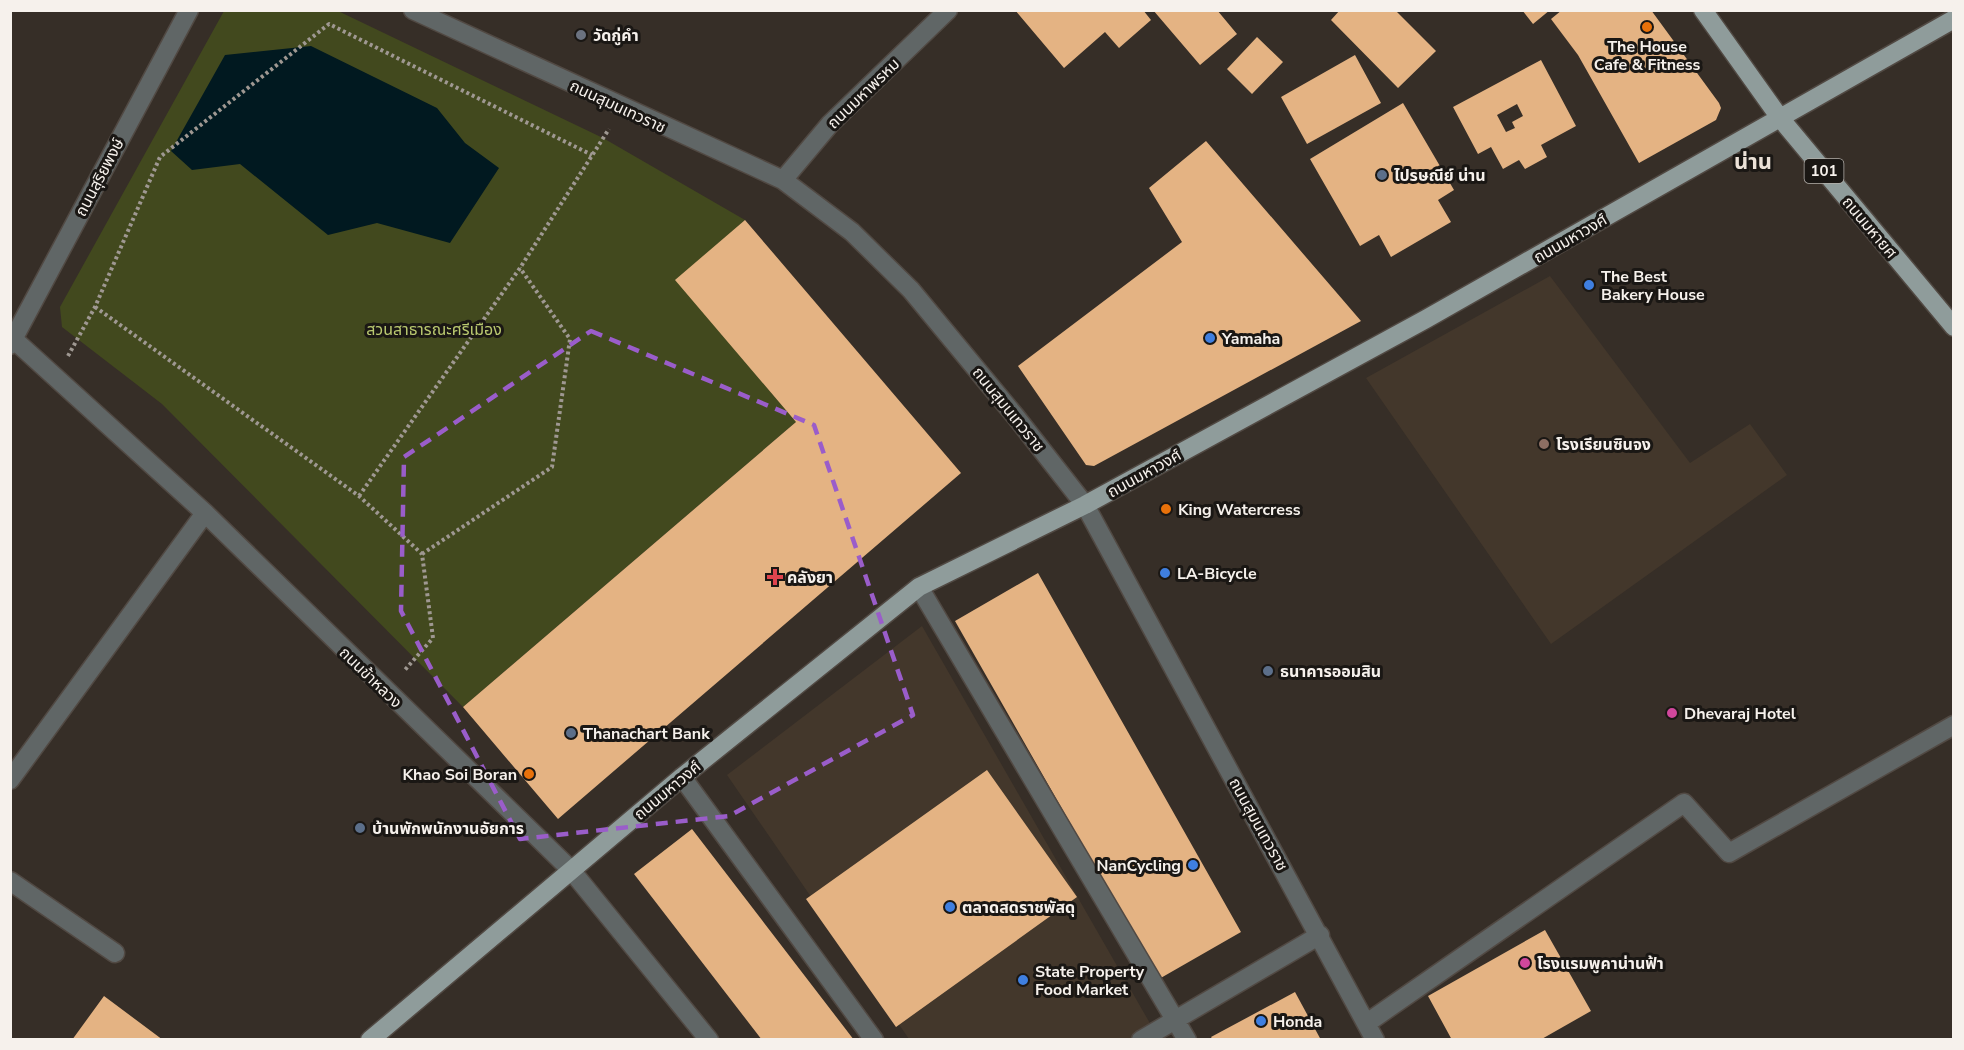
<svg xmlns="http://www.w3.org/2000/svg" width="1964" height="1050" font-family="'Nunito Sans','Noto Sans Thai',sans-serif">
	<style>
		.built { fill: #43372b }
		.green { fill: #42491e }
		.water { fill: #011920 }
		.building { fill: #e4b383; fill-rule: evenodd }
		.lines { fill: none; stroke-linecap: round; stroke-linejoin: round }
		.minor-casing { stroke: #514943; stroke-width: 21 }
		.major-casing { stroke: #514943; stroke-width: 21 }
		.path { stroke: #9f9892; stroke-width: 4; stroke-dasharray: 3 3; stroke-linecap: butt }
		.minor { stroke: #606666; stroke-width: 18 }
		.major { stroke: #8f9c9b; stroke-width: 18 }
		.marked { fill: none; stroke: #9a5dca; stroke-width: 4.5; stroke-dasharray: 12 8; stroke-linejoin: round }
		.food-dot { fill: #e8710a; stroke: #1a1714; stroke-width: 2 }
		.worship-dot { fill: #6b7280; stroke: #1a1714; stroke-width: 2 }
		.service-dot { fill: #5c6f8a; stroke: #1a1714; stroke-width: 2 }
		.shop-dot { fill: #3f7fe0; stroke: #1a1714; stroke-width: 2 }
		.education-dot { fill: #8d6e63; stroke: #1a1714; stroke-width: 2 }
		.health-dot { fill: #e0444e; stroke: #1a1714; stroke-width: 2 }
		.hotel-dot { fill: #d1479c; stroke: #1a1714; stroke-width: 2 }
		.labels { text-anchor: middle; stroke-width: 6; stroke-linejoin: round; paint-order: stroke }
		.shield { fill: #1a1714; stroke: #b4b0ab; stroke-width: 1.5 }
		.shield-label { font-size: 15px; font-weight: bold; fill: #f6f1ec }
		.poi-label { font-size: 16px; font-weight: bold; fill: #f6f1ec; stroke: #1a1714; text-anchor: start }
		.street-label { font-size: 16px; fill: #f6f1ec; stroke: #1a1714 }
		.park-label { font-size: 16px; fill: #bac970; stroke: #1a1714 }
		.district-label { font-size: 22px; font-weight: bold; fill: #ebe1d7; stroke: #1a1714 }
	</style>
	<rect width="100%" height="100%" fill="#362e27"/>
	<path class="built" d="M1550,276l140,187 60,-39 37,51 -236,169 -185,-266z
		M922,626l237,413h-250l-182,-264z"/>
	<path class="green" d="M224,11h114l265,127 142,82 -69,60 120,142 -333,285 -301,-303 -100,-77 -2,-20z"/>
	<path class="water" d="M311,46l126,62 28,35 34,25 -49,75 -73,-20 -49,12 -88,-71 -48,6 -21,-19 54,-96z"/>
	<path class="building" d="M1015,10h128l8,10 -32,28 -14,-16 -41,36z
		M1153,10h64l20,24 -37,31z
		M1340,10h55l41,41 -38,37 -67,-68z
		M1522,10h28l-17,14z
		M1562,10h89l68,93 2,5 -5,12 -77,43 -61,-108 -27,-36z
		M1257,37l26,25 -31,32 -25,-25z
		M1355,55l26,48 -74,41 -26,-47z
		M1541,60l35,66 -35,19 6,12 -22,12 -6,-9 -16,9 -12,-22 -13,7 -25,-47zM1517,104l6,12 -11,6 3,6 -9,4 -9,-17z
		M1403,103l51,87 -16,10 13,22 -60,35 -12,-22 -19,11 -50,-87z
		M1206,141l155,180 -267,145 -8,-1 -68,-99 164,-124 -33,-54z
		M745,220l216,253 -403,346 -95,-112 333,-285 -121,-142z
		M1038,573l203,359 -82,47 -204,-358z
		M987,770l90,127 -181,130 -90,-128z
		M692,829l162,211h-92l-128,-166z
		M1545,930l46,81 -51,29h-88l-24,-44z
		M1295,992l26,48h-108l-2,-3z
		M104,996l59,44h-91z"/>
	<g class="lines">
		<g class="minor-casing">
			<path id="minor" d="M413,10l370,170 69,52 59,58 105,127 69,88 290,535
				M783,180l47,-56 118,-114
				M10,336l195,177 366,357 138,170
				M10,345l179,-335
				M919,587l268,453
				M682,777l192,263
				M10,780l195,-267
				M10,881l105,72
				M1367,1023l317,-220 45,50 225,-128
				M1141,1040l179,-105"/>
		</g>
		<g class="major-casing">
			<path id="major" d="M1703,10l77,108 174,209
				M370,1040l312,-263 237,-190 166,-82 341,-186 528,-300"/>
		</g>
		<path class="path" d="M95,307l264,189 63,58 11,84 -29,33
			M68,356l27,-49 65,-150 169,-133 263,131
			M359,496l161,-228 89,-139
			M422,554l130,-87 18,-128 -50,-71"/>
		<use href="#minor" class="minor"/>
		<use href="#major" class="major"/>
	</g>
	<path class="marked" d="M591,331l223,94 99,290 -184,101 -209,23 -119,-228 3,-154z"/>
	<g class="food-dot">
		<circle cx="1647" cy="27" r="6"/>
		<circle cx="1166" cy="509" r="6"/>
		<circle cx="529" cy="774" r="6"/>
	</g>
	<circle class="worship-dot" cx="581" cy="35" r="6"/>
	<g class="service-dot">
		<circle cx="1382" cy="175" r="6"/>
		<circle cx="1268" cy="671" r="6"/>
		<circle cx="571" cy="733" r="6"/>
		<circle cx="360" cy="828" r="6"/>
	</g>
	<g class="shop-dot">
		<circle cx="1589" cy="285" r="6"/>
		<circle cx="1210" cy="338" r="6"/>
		<circle cx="1165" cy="573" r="6"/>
		<circle cx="1193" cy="865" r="6"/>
		<circle cx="950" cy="907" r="6"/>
		<circle cx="1023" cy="980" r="6"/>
		<circle cx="1261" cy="1021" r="6"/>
	</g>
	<circle class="education-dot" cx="1544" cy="444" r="6"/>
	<path class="health-dot" d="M772 568h6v6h6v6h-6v6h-6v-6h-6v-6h6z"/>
	<g class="hotel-dot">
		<circle cx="1672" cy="713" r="6"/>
		<circle cx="1525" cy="963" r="6"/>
	</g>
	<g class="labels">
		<rect class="shield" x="1804.5" y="159" width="39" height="24" rx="4.5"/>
		<g class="shield-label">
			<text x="1824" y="176">101</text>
		</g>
		<g class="poi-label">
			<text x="593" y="41">วัดกู่คำ</text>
			<text x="1647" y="52" text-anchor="middle">The House<tspan x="1647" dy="18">Cafe &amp; Fitness</tspan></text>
			<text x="1394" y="181">ไปรษณีย์ น่าน</text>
			<text x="1601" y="282">The Best<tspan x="1601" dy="18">Bakery House</tspan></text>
			<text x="1222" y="344">Yamaha</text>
			<text x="1556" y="450">โรงเรียนซินจง</text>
			<text x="1178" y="515">King Watercress</text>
			<text x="1177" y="579">LA-Bicycle</text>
			<text x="787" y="583">คลังยา</text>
			<text x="1280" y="677">ธนาคารออมสิน</text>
			<text x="1684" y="719">Dhevaraj Hotel</text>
			<text x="583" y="739">Thanachart Bank</text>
			<text x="517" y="780" text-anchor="end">Khao Soi Boran</text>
			<text x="372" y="834">บ้านพักพนักงานอัยการ</text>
			<text x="1181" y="871" text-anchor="end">NanCycling</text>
			<text x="962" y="913">ตลาดสดราชพัสดุ</text>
			<text x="1537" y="969">โรงแรมพูคาน่านฟ้า</text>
			<text x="1035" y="977">State Property<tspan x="1035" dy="18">Food Market</tspan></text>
			<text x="1273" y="1027">Honda</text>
		</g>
		<g class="street-label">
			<text transform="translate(863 93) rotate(-44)" y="6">ถนนมหาพรหม</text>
			<text transform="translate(618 106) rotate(25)" y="6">ถนนสุมนเทวราช</text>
			<text transform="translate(99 177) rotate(-62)" y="6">ถนนสุริยพงษ์</text>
			<text transform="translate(1870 227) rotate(50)" y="6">ถนนมหายศ</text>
			<text transform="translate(1570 238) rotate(-30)" y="6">ถนนมหาวงศ์</text>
			<text transform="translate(1009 409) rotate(51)" y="6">ถนนสุมนเทวราช</text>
			<text transform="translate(1144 473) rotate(-29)" y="6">ถนนมหาวงศ์</text>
			<text transform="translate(371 677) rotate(44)" y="6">ถนนข้าหลวง</text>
			<text transform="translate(667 790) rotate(-40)" y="6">ถนนมหาวงศ์</text>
			<text transform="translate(1259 824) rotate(61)" y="6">ถนนสุมนเทวราช</text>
		</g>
		<g class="park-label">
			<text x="434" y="335">สวนสาธารณะศรีเมือง</text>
		</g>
		<g class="district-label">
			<text x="1753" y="169">น่าน</text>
		</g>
	</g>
	<rect width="1964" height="1050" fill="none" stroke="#f6f1ec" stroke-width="24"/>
</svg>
